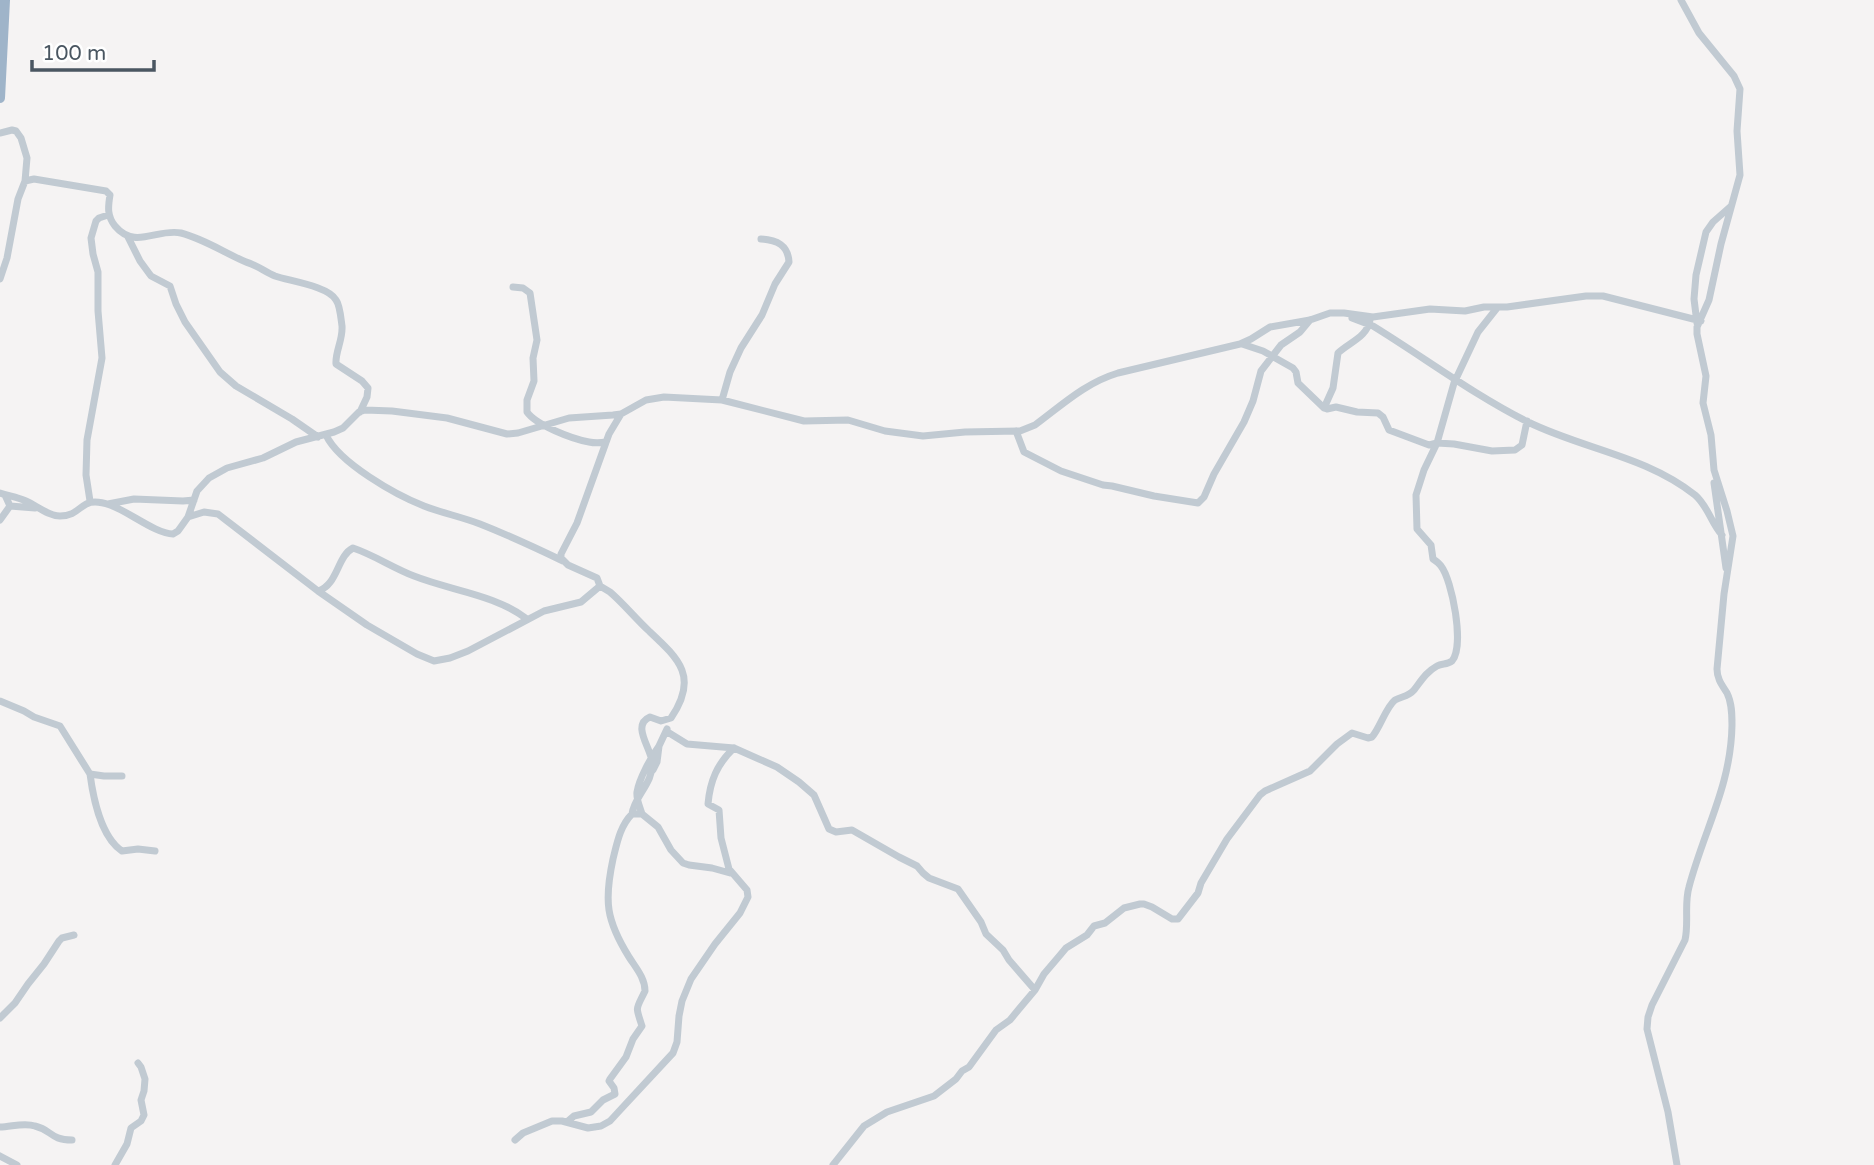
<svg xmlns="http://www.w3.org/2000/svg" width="1874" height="1165" font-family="'Varela Round',sans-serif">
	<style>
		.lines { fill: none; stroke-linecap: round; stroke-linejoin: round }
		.minor { stroke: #c1cad2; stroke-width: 7 }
		.trunk { stroke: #9fb4c9; stroke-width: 10 }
	</style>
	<rect width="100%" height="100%" fill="#f5f3f3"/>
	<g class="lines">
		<path class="minor" d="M0,133l12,-3 4,1 5,7 6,20 -2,23 -7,18 -11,59 -7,21
			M25,181l9,-2 72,12 4,4c-2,12 -3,21 5,31 20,24 42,2 66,7 23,6 44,20 65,29 11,3 19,10 29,14 14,5 53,10 61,24 4,5 5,19 6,26 1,14 -7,26 -6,38l26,17 6,7 -1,9 -7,15
			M128,237l12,24 11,15 19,10 6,18 9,18 35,50 16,14 56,33 26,18
			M513,287l10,1 7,5 7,47 -4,18 1,23 -7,19v12c9,13 45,27 62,30 5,1 11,1 17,0
			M1352,318l21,8c52,32 101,69 155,96 55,27 118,34 167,73 13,11 16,28 27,40
			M1697,323l-3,-24 2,-24 10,-43 7,-10 17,-15
			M1242,344l21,7 30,17 3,4 2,11 26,25 3,1 9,-2 21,5 21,1 5,4 6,13 40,15 8,-2 17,1 38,7 23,-1 7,-5 5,-24
			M722,400l8,-28 11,-24 21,-33 13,-31 14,-22c-1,-17 -12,-22 -28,-23
			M1324,408l9,-20 5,-35c12,-11 29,-16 32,-33
			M1016,431l8,21 37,19 42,14 9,1 42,10 44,7 6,-6 10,-23 30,-52 9,-21 8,-30 20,-26 19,-13 10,-12
			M326,435c13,28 70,60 98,71 18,7 38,11 56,18 28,11 56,24 83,37
			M1714,483l12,85
			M0,493c9,3 17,4 26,8 11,5 22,15 34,15 24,0 19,-22 50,-11 18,6 46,29 63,29l5,-3 10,-14 9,-26 12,-13 18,-10 36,-10 33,-16 38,-10 9,-4 16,-16 6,-2 27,1 55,7 60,16 11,-1 51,-15 44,-3 8,-1 25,-14 18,-3 58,3 82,21 44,-1 37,11 38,5 42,-4 55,-1 15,-6c27,-20 50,-42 83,-52l122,-29 11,-5 19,-12 40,-7 20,-7h14l29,4 57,-8 35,2 19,-4h23l79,-11h17l98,25
			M5,495l5,11 25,2
			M90,501l-4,-26 1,-35 15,-82 -4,-47v-39l-5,-18 -2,-16 5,-17 3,-3 9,-3
			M108,504l26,-5 49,2 11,-1
			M188,517l16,-5 14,2 100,77c20,-6 19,-35 35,-43 21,7 40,20 61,28 38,15 80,18 113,43
			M0,520l10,-14
			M600,586l-3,-8 -29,-13 -7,-7v-4l16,-31 32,-89 12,-20
			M318,591l49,34 50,29 17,7 16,-3 18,-7 76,-40 37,-9 19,-16 10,6c14,12 25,26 39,39 30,28 50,46 22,87l-10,3 -11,-4c-19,8 1,31 2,45 2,21 -18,34 -20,52
			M0,701l24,10 10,6 26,9 30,48 14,2h18
			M666,731l21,13 47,4 43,19 22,15 15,13 15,34 7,3 16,-2 47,27 18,9 6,7 6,5 29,11 23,33 5,12 17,16 6,10 26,30
			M653,770l4,-8 2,-16 8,-17
			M90,774c3,23 11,63 32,77l16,-2 17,2
			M642,814c-2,-7 -6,-15 -5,-22 2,-13 14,-35 22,-46
			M0,1018l15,-15 13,-19 16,-20 15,-23 3,-3 12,-3
			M567,1122l7,-6 17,-4 12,-12 12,-6 -1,-6 -5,-7 1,-2 16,-22 7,-18 9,-13c-7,-21 -6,-16 3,-35 0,-13 -9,-23 -16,-34 -23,-37 -25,-56 -16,-98 4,-16 7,-33 19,-45h10l16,13 13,23 12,13 6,2 23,3 18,5
			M0,1127c11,0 24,-5 35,-1 17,4 15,14 37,14
			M515,1140l8,-7 29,-12h10l26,7 13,-2 9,-5 12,-13 51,-55 4,-11 2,-26 3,-15 9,-22 24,-35 25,-31 8,-16 -1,-7 -18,-21 -8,-31 -2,-28 -11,-6c2,-23 9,-40 26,-56
			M0,1156l17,9
			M115,1165l12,-21 4,-16 10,-7 3,-6 -3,-15 3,-9 1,-12 -4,-12 -3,-4
			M833,1165l31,-39 23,-14 47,-16 22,-17 6,-8 7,-4 27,-37 14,-10 9,-11 16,-19 9,-16 17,-20 5,-6 21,-13 7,-9 11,-3 19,-15 16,-4h4l8,3 20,12h6l20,-26 3,-10 26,-44 33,-44 5,-4 45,-20 27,-27 15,-11 16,5 4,-1c8,-9 14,-30 23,-37 7,-4 13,-3 19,-10 7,-9 12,-18 23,-24 5,-3 10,-1 15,-5 13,-15 0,-81 -11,-95 -2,-3 -5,-5 -8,-7l-2,-14 -14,-16 -1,-34 8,-25 13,-27 17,-60 24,-51 19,-24
			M1677,1165l-9,-53 -21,-83 1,-12 4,-12 33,-65c4,-17 -1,-36 4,-53 15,-57 42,-101 43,-162 0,-10 0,-22 -5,-32 -5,-8 -10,-14 -10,-24l7,-75 9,-58 -6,-25 -13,-41 -3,-35 -8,-32 3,-27 -9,-42v-7l12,-27 12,-56 19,-69 -3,-44 3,-42 -6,-13 -35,-43 -18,-33"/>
		<path class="trunk" d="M0,98l5,-98"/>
	</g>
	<path d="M32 60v10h122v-10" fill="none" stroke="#4a5661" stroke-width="3.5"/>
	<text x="42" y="60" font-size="21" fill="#4a5661" stroke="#ffffff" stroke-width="5" paint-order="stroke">100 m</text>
</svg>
